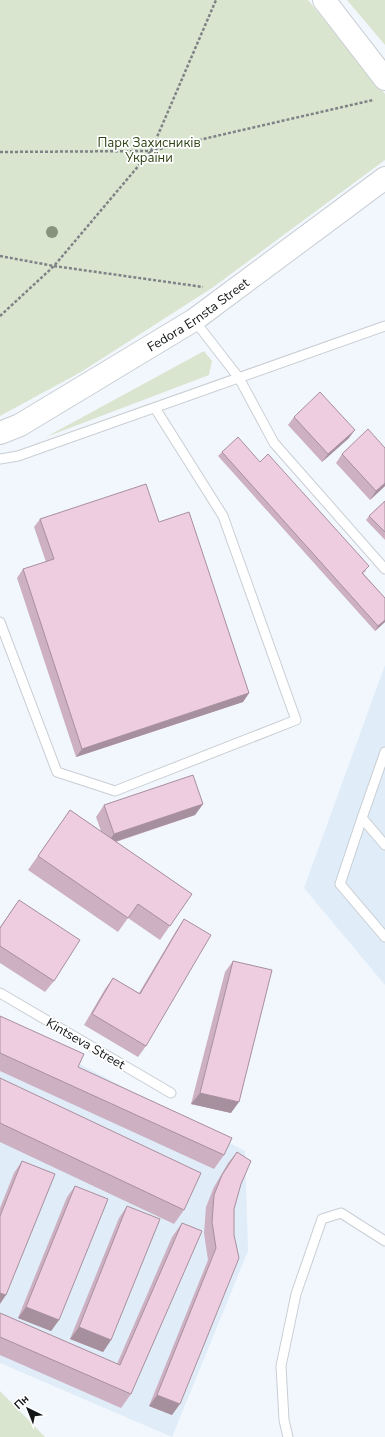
<svg xmlns="http://www.w3.org/2000/svg" width="385" height="1437" font-family="'Nunito Sans',sans-serif">
	<style>
		.built { fill: #e0ecf8 }
		.green { fill: #dae5cf }
		.lines { fill: none; stroke-linecap: round; stroke-linejoin: round }
		.service-casing { stroke: #c8ced4; stroke-width: 11 }
		.tertiary-casing { stroke: #c8ced4; stroke-width: 24 }
		.primary-casing { stroke: #c8ced4; stroke-width: 24 }
		.path { stroke: #7f8387; stroke-width: 2.5; stroke-dasharray: 3 2; stroke-linecap: butt }
		.service { stroke: #fff; stroke-width: 9 }
		.tertiary { stroke: #fff; stroke-width: 22 }
		.primary { stroke: #fff; stroke-width: 22 }
		.tree { fill: #86947d }
		.wall { fill: #cdb0c1 }
		.shaded-wall { fill: #a7909d }
		.building { fill: #eecde0; stroke: #a7909d }
		.labels { text-anchor: middle; stroke-width: 3.5; stroke-linejoin: round; paint-order: stroke }
		.park-label { font-size: 13px; fill: #2f4314; stroke: #fff }
		.street-label { font-size: 13px; fill: #131517; stroke: #fff }
	</style>
	<rect width="100%" height="100%" fill="#f1f7fd"/>
	<path class="built" d="M385,665v320l-81,-97z
		M0,1022l245,129 3,100 -76,186 -172,-74z"/>
	<path class="green" d="M0,0h308l77,94v66l-173,128 -131,84 -81,44z
		M347,0h38v45z
		M204,351l8,10 -3,14 -163,62z
		M0,1391l45,46h-45z"/>
	<g class="lines">
		<g class="service-casing">
			<path id="service" d="M194,320l45,58 35,65 111,126
				M0,459l18,-3 367,-130
				M0,622l57,150 58,19 181,-71 -73,-204 -68,-108
				M385,752l-23,66 23,27
				M362,818l-22,66 45,53
				M0,993l171,100
				M288,1437l-4,-17 -3,-54 15,-72 26,-75 19,-6 44,28"/>
		</g>
		<g class="tertiary-casing">
			<path id="tertiary" d="M324,0l61,79"/>
		</g>
		<g class="primary-casing">
			<g id="primary">
				<path id="s1" d="M0,433l20,-8 174,-105 191,-142"/>
			</g>
		</g>
		<path class="path" d="M0,152l151,-1 222,-51
			M0,256l54,10 149,21
			M0,316l54,-50 97,-115 65,-151"/>
		<use href="#service" class="service"/>
		<use href="#tertiary" class="tertiary"/>
		<use href="#primary" class="primary"/>
	</g>
	<circle class="tree" cx="52" cy="232" r="6"/>
	<path class="wall" d="M294,417l55,21 -27,24 -34,-37z
		M222,452l38,10 106,109 -3,2 22,25v24l-10,9 -157,-175z
		M342,454l43,32 -15,14 -34,-37z
		M385,501v39l-19,-20 3,-4z
		M40,519l119,3 90,171 -6,9 -167,55 -59,-179 6,-9 23,-7 -12,-35z
		M203,804l-8,11 -79,27 76,52 -32,46 -32,-22 -10,14 -90,-62 42,-60 31,21 -5,-14 8,-12z
		M19,900l35,81 -9,11 -45,-29v-36z
		M184,919l-38,127 -8,11 -54,-32 21,-36 8,-11 26,15 37,-62z
		M233,961l-2,152 -40,-9 34,-132z
		M0,1016l78,51 146,88 -10,14 -214,-98z
		M0,1078l184,132 -10,14 -174,-82z
		M237,1152l4,32 -69,231 -23,-9 59,-146 -4,-27 2,-26 8,-20 14,-24z
		M22,1161l-22,143v-96l14,-35z
		M75,1186l-16,134 -8,11 -33,-13 49,-121z
		M127,1206l-16,134 -8,12 -33,-13 49,-121z
		M182,1223l-51,171 -10,14 -121,-53v-42l117,51 55,-127z"/>
	<path class="shaded-wall" d="M355,430l-6,8 -27,24 6,-8z
		M385,483v3l-15,14 6,-9z
		M385,620v2l-10,9 3,-5z
		M249,693l-6,9 -167,55 6,-8z
		M203,804l-8,11 -90,30 9,-11z
		M200,1093l39,9 -8,11 -40,-9z
		M0,1293l6,2 -6,9z
		M26,1307l33,13 -8,11 -33,-13z
		M79,1327l32,13 -8,12 -33,-13z
		M157,1395l23,9 -8,11 -23,-9z"/>
	<path class="building" d="M320,392l35,38 -27,24 -34,-37z
		M368,429l17,19v35l-9,8 -34,-37z
		M238,437l22,25 8,-8 101,112 -7,7 23,25v22l-7,6 -156,-174z
		M146,484l13,38 30,-10 60,181 -167,56 -59,-180 31,-10 -14,-40z
		M385,501v31l-16,-16z
		M193,775l10,29 -89,30 -10,-29z
		M70,810l122,84 -22,32 -32,-22 -10,14 -90,-62z
		M19,900l61,40 -26,41 -54,-35v-18z
		M184,919l27,16 -65,111 -54,-32 21,-36 27,16z
		M233,961l39,9 -33,132 -39,-9z
		M0,1016l84,38 -6,13 154,71 -8,17 -224,-102z
		M0,1078l201,95 -17,37 -184,-87z
		M237,1152l14,9 -10,23 -7,25v26l5,23 -59,146 -23,-9 59,-147 -4,-26 2,-27 8,-20z
		M22,1161l33,13 -49,121 -6,-2v-77z
		M75,1186l33,13 -49,121 -33,-13z
		M127,1206l33,13 -49,121 -32,-13z
		M182,1223l20,8 -71,163 -131,-57v-24l120,52z"/>
	<g class="labels">
		<g class="park-label">
			<text x="149" y="147">Парк Захисників<tspan x="149" dy="15">України</tspan></text>
		</g>
		<g class="street-label">
			<text dy="5" stroke="none"><textPath href="#s1" startOffset="231">Fedora Ernsta Street</textPath></text>
			<text transform="translate(86 1043) rotate(30)" y="5">Kintseva Street</text>
		</g>
	</g>
	<g transform="translate(28 1409) rotate(317)" stroke="#ffffff" stroke-width="3" paint-order="stroke">
	<path d="M0-3L7 15L0 10L-7 15Z" fill="#131517"/>
	<text y="-6" font-size="11" font-weight="bold" text-anchor="middle" fill="#131517">Пн</text>
	</g>
</svg>
